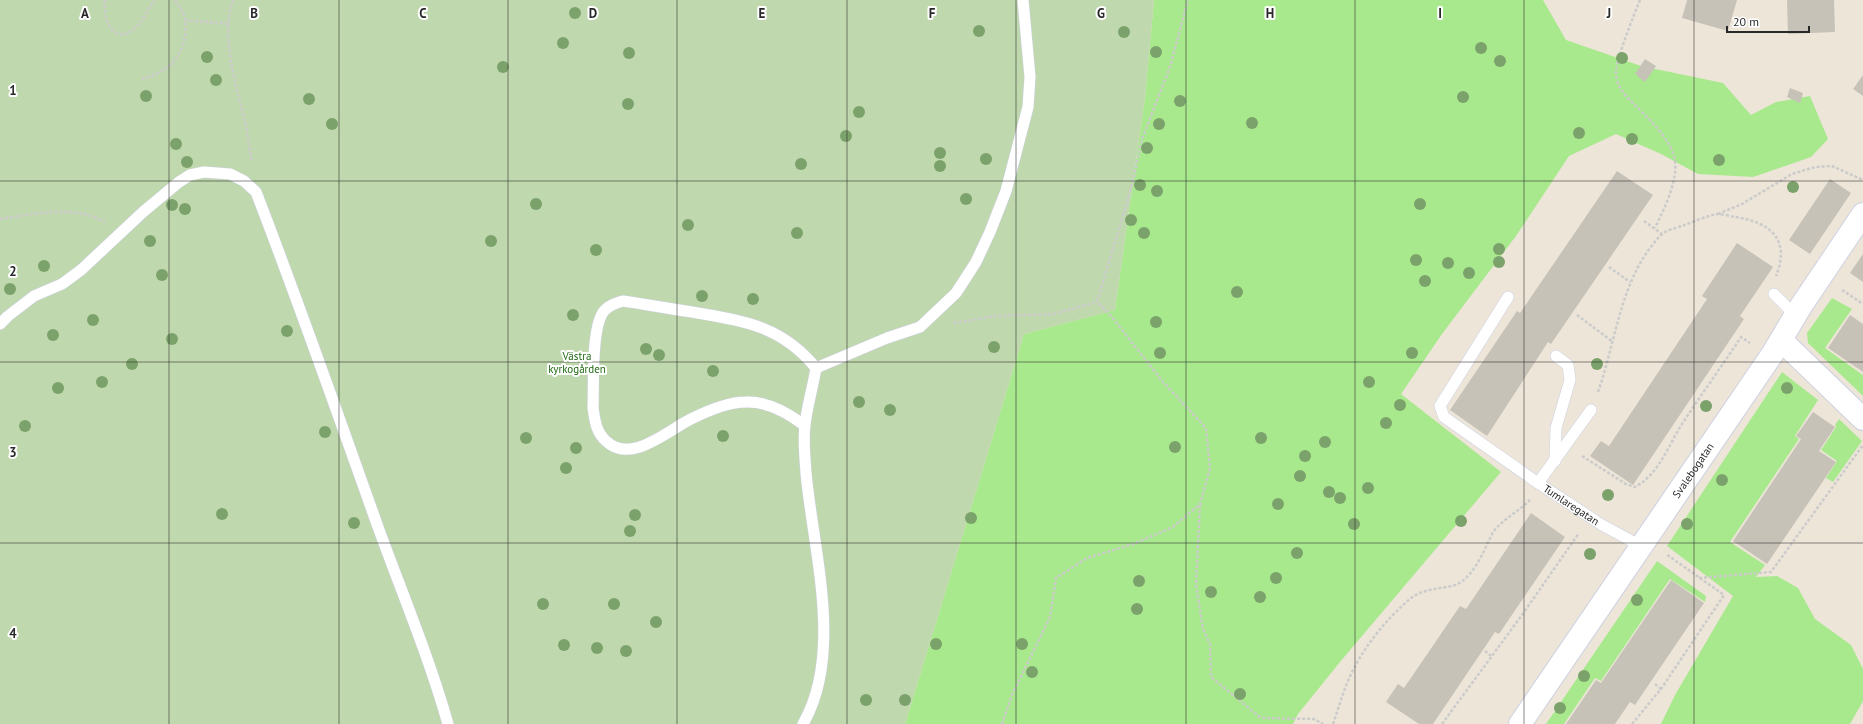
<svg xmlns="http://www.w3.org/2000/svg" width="1863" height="724" font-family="'PT Sans',sans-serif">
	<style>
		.green { fill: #a9e98e }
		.cemetery { fill: #c0d8ad }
		.building { fill: #c7c2b8 }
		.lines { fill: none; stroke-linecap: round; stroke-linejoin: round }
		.lane-casing { stroke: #cdd0e3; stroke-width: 12 }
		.street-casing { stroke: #cdd0e3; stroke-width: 24 }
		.path { stroke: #cbcbcb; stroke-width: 2.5; stroke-dasharray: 3 2; stroke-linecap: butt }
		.lane { stroke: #fff; stroke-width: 11 }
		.street { stroke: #fff; stroke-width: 22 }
		.tree { fill: #7ca26b }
		.grid { fill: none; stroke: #282828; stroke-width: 1; stroke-opacity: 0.55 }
		.labels { text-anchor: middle; stroke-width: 4; stroke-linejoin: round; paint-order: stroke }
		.park-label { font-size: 11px; fill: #206b12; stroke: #fff }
		.street-label { font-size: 11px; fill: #282828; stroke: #fff }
		.grid-label { font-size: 13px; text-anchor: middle; font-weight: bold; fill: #282828; stroke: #fff; stroke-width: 4; stroke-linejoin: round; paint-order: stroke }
	</style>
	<rect width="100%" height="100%" fill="#ede5d8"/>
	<path class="green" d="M1154,0h389l23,40 75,26 82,17 28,32 25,-13 34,-6 18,43 -17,18 -58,20 -55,-3 -37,-20 -45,-20 -47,22 -53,80 -74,98 -41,60 100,78 -161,190 -42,52 -5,10h-388l119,-390 91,-24 30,-213z
		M1832,298l20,11 -27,39 38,27v21l-55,-53 -1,-10z
		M1782,372l36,28 -23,36 4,3 -69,103 35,23 -9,12 21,-1 21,12 17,31 36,26 12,24v32l-13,23h-189l14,-29 58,-99 -66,-50z
		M1839,419l23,22 -29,41 -7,-4 11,-17 -16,-11 15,-23 -1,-2z
		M1657,561l49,35 -1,6 -35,-23 -69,102 -6,-3 -31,46h-18z"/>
	<path class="cemetery" d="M0,0h1154l-9,97 -30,213 -91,24 -119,390h-905z"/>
	<path class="building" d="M1687,0h50l-9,31 -46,-13z
		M1787,0h47l1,32 -47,2z
		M1645,59l11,7 -11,16 -10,-8z
		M1863,75v21l-10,-7z
		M1790,88l13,5 -3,10 -13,-6z
		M1617,171l36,24 -102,149 -3,-2 -61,94 -37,-26 67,-99 3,2z
		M1830,179l21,14 -41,61 -21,-14z
		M1737,243l36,24 -33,49 4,3 -111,166 -43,-29 11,-15 8,5 98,-147 -5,-3z
		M1863,254v28l-13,-9z
		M1850,315l13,9v48l-35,-24z
		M1813,412l22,15 -16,24 17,11 -69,102 -34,-23 68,-102 -5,-3z
		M1531,513l34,24 -66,97 -4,-2 -62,92h-14l-33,-22 12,-18 6,4 56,-82 6,3z
		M1671,580l33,23 -69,102 -5,-3 -15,22h-49l30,-44 5,3z"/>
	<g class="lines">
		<g class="lane-casing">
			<g id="lane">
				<path d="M1774,294l21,21"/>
				<path d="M1508,297l-68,109 4,11 94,66"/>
				<path d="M0,324l8,-8 26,-20 28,-12 19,-14 62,-58 36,-30 11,-7 14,-3 26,2 14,7 12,11c43,111 82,223 122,335 24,66 51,130 70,197"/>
				<path id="s1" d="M1591,410l-53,73 64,42 39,21"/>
				<path d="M804,425c-16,-12 -36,-24 -58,-23 -18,0 -39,9 -55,17 -23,11 -60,46 -85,22 -10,-9 -11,-20 -13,-33 1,-22 -2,-81 11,-97 5,-6 12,-8 19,-10 23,3 46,8 69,11 51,9 89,13 124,56"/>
				<path d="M1555,461l1,-33 14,-48 -2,-15 -12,-9"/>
				<path d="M803,724c41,-71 10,-174 3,-251 -1,-15 -3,-33 -1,-48 2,-19 8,-38 11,-57l71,-30 33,-11 36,-34 20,-31 14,-30 16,-41 22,-84 2,-30 -7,-77"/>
			</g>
		</g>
		<g class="street-casing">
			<g id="street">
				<path d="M1781,340l82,79"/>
				<path id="s2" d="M1520,724l253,-371 28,-47 62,-92"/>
			</g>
		</g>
		<path class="path" d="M105,0c-3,19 9,47 30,28 9,-7 12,-19 20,-28
			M233,0c-13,38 4,88 13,126 2,12 4,24 6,36
			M1640,0c-5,12 -26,64 -24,75 2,15 11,22 21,32 13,13 32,31 37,49 6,22 -10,53 -19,72
			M185,20l43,4
			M142,79c9,-3 19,-6 26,-12 18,-15 26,-49 6,-67
			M1718,214l24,-10 50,-30 23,-7 17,-1 31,14
			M0,219c35,-5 72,-15 105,3
			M1644,221l18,13
			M1609,267l21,15
			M1842,290l21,14
			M1577,315l36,27
			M954,323l41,-7 58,-2 44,-12 36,-120 9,-43 28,-72 18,-67
			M1598,392c19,-54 22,-113 62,-156 5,-6 16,-8 22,-10 11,-4 24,-10 35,-12 5,0 13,2 18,3 35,5 56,22 41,59
			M1582,456l44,28 9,3c24,-13 33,-41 47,-63 19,-29 40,-58 59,-87l9,6
			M1200,505l-4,79 7,45 7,15 1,33 50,41 53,1 9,5
			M1699,578l72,-6 92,-127
			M1485,651l6,5
			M1655,684l6,5
			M1002,724l10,-29 38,-78 6,-39 31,-20 46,-14 40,-17 27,-23 10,-36 -4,-40 -43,-46 -51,-65 -15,-15
			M1333,724c5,-14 9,-29 15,-43 13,-31 37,-61 63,-83 12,-9 27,-9 41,-12 21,-5 32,-36 41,-54 10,-13 26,-21 37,-32
			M1442,724l80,-109 57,-82
			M1632,724l29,-35 63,-94 -58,-41"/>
		<use href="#lane" class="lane"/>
		<use href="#street" class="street"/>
	</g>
	<g class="tree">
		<circle cx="575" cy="13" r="6"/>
		<circle cx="979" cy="31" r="6"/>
		<circle cx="1124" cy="32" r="6"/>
		<circle cx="563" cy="43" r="6"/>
		<circle cx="1481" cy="48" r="6"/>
		<circle cx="1156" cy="52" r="6"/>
		<circle cx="629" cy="53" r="6"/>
		<circle cx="207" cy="57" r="6"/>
		<circle cx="1622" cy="58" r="6"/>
		<circle cx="1500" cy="61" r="6"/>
		<circle cx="503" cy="67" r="6"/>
		<circle cx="216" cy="80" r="6"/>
		<circle cx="146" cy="96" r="6"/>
		<circle cx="1463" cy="97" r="6"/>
		<circle cx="309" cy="99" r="6"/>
		<circle cx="1180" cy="101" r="6"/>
		<circle cx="628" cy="104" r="6"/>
		<circle cx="859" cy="112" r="6"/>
		<circle cx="1252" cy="123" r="6"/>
		<circle cx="332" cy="124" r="6"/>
		<circle cx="1159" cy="124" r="6"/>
		<circle cx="1579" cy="133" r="6"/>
		<circle cx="846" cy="136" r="6"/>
		<circle cx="1632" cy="139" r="6"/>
		<circle cx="176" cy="144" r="6"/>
		<circle cx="1147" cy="148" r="6"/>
		<circle cx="940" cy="153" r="6"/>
		<circle cx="986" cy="159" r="6"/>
		<circle cx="1719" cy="160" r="6"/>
		<circle cx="187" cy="162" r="6"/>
		<circle cx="801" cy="164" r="6"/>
		<circle cx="940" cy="166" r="6"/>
		<circle cx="1140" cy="185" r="6"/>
		<circle cx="1793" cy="187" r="6"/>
		<circle cx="1157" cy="191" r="6"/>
		<circle cx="966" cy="199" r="6"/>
		<circle cx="536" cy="204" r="6"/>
		<circle cx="1420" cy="204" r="6"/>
		<circle cx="172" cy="205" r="6"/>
		<circle cx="185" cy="209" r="6"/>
		<circle cx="1131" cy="220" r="6"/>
		<circle cx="688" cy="225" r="6"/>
		<circle cx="797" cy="233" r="6"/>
		<circle cx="1144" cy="233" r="6"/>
		<circle cx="150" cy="241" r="6"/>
		<circle cx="491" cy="241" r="6"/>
		<circle cx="1499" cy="249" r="6"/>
		<circle cx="596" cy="250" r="6"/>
		<circle cx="1416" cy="260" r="6"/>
		<circle cx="1499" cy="262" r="6"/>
		<circle cx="1448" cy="263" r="6"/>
		<circle cx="44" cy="266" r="6"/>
		<circle cx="1469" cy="273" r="6"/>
		<circle cx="162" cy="275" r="6"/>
		<circle cx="1425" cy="281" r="6"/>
		<circle cx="10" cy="289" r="6"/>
		<circle cx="1237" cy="292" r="6"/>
		<circle cx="702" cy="296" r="6"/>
		<circle cx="753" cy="299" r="6"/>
		<circle cx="573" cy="315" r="6"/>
		<circle cx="93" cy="320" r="6"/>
		<circle cx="1156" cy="322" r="6"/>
		<circle cx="287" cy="331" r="6"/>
		<circle cx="53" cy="335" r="6"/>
		<circle cx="172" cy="339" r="6"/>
		<circle cx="994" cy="347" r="6"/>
		<circle cx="646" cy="349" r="6"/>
		<circle cx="1160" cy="353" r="6"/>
		<circle cx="1412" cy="353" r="6"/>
		<circle cx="659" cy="355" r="6"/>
		<circle cx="132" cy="364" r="6"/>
		<circle cx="1597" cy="364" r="6"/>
		<circle cx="713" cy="371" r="6"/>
		<circle cx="102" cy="382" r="6"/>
		<circle cx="1369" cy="382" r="6"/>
		<circle cx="58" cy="388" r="6"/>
		<circle cx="1787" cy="388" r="6"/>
		<circle cx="859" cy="402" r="6"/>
		<circle cx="1400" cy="405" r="6"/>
		<circle cx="1706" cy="406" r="6"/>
		<circle cx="890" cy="410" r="6"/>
		<circle cx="1386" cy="423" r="6"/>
		<circle cx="25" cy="426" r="6"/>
		<circle cx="325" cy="432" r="6"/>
		<circle cx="723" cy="436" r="6"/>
		<circle cx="526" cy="438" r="6"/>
		<circle cx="1261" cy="438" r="6"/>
		<circle cx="1325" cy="442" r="6"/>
		<circle cx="1175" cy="447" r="6"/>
		<circle cx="576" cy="448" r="6"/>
		<circle cx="1305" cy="456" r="6"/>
		<circle cx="566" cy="468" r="6"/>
		<circle cx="1300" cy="476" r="6"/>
		<circle cx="1722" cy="480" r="6"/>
		<circle cx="1368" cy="488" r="6"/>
		<circle cx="1329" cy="492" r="6"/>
		<circle cx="1608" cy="495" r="6"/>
		<circle cx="1340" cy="498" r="6"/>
		<circle cx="1278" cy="504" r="6"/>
		<circle cx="222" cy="514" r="6"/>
		<circle cx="635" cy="515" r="6"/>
		<circle cx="971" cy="518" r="6"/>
		<circle cx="1461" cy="521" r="6"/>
		<circle cx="354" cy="523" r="6"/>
		<circle cx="1354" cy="524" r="6"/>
		<circle cx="1687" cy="524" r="6"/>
		<circle cx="630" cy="531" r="6"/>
		<circle cx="1297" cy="553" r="6"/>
		<circle cx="1590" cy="554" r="6"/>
		<circle cx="1276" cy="578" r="6"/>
		<circle cx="1139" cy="581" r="6"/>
		<circle cx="1211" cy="592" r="6"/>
		<circle cx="1260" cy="597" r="6"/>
		<circle cx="1637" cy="600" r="6"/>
		<circle cx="543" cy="604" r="6"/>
		<circle cx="614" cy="604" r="6"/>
		<circle cx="1137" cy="609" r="6"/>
		<circle cx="656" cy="622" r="6"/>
		<circle cx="936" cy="644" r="6"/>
		<circle cx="1022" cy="644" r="6"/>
		<circle cx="564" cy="645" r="6"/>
		<circle cx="597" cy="648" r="6"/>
		<circle cx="626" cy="651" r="6"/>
		<circle cx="1032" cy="672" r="6"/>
		<circle cx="1584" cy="676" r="6"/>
		<circle cx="1240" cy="694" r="6"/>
		<circle cx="866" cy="700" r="6"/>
		<circle cx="905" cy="700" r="6"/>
		<circle cx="1560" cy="708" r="6"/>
	</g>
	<path class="grid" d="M169,0v724M339,0v724M508,0v724M677,0v724M847,0v724M1016,0v724M1186,0v724M1355,0v724M1524,0v724M1694,0v724M0,181h1863M0,362h1863M0,543h1863"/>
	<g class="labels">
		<g class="park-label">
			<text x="577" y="360">Västra<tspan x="577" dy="13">kyrkogården</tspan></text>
		</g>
		<g class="street-label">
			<text dy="4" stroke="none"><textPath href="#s2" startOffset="307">Svalebogatan</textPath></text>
			<text dy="4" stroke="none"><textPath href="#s1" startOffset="130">Tumlaregatan</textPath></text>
		</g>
	</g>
	<g class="grid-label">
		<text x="85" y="18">A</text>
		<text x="254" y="18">B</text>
		<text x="423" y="18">C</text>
		<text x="593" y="18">D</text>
		<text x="762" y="18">E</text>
		<text x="932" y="18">F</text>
		<text x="1101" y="18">G</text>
		<text x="1270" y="18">H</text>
		<text x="1440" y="18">I</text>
		<text x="1609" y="18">J</text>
		<text x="13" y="95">1</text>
		<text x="13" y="276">2</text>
		<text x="13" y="457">3</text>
		<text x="13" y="638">4</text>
	</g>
	<path d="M1727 26v6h82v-6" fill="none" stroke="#282828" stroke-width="2"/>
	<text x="1733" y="26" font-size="12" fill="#282828" stroke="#ffffff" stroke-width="3" paint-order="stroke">20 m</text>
</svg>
